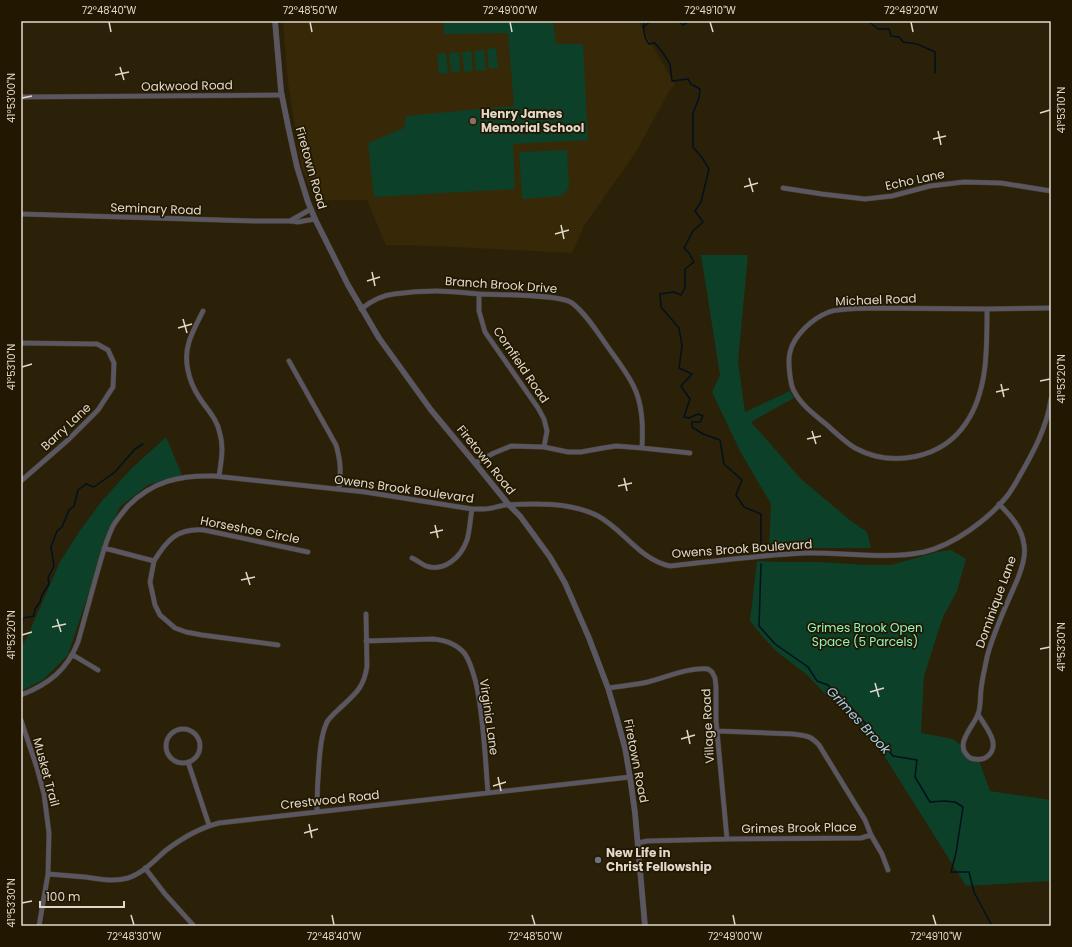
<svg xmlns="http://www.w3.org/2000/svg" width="1072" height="947" font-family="Poppins,sans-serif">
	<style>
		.built { fill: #372908 }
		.green { fill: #0c4028 }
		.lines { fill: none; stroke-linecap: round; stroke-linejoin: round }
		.stream { stroke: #01111e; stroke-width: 1.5 }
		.minor-casing { stroke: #483e27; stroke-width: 5.5 }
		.tertiary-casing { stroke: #483e27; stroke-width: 6 }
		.minor { stroke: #5a5763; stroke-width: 4.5 }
		.tertiary { stroke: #5a5763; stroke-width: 5.5 }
		.ticks { fill: none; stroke: #e0d9cb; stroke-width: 1.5 }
		.education-dot { fill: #8d6e63; stroke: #221701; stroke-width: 1.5 }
		.worship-dot { fill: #6b7280; stroke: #221701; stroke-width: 1.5 }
		.labels { text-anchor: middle; stroke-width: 3.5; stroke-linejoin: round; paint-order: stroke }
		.street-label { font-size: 12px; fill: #e0d9cb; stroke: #221701 }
		.poi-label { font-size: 12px; font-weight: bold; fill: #e0d9cb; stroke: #221701; text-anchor: start }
		.park-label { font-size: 12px; fill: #8ef5bd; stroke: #221701 }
		.water-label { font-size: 13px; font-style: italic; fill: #a2d4fa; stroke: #221701 }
		.neatline { fill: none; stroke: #e0d9cb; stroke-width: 1.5 }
		.ticks-label { font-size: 10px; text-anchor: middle; fill: #e0d9cb }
	</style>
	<rect width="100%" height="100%" fill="#2b2108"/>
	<path class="built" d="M283,21h355l37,64 -6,6 -33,61 -51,72 -13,29 -137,-7 -49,-1 -19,-45h-51l-14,-31 -14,-86z"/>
	<path class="green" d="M443,21h110l3,23h27l5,96 -75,4 2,45 -141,8 -6,-54 36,-15 2,-12 108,-10 -6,-73 -64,1z
		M496,48l2,20 -9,1 -2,-20z
		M484,50l2,20 -10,1 -2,-20z
		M471,51l2,20 -9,1 -2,-20z
		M459,52l1,20h-9l-2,-19z
		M446,53l2,20 -9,1 -2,-20z
		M567,150l2,38 -8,8 -39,3 -3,-47z
		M701,255h47l-10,107 7,50 45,-21 4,7 -43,24 50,57 50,42 16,11 4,16h-102l2,-44 -30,-51 -29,-61 8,-17z
		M166,437l16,38 -34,10 -28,22 -17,38 -4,17 -31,93 -25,25 -22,11v-44l6,-10 33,-75 19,-30 22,-30 30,-33z
		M951,550l15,9 -9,32 -14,26 -19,59 -3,57 32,6 5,4 22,20 10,28 61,9v81l-85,5 -98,-156 -42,-35 -20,-21 -30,-23 -14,-15 -12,-15 7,-60 20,1h43l46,3h25l46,-13z"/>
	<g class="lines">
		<path class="stream" d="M644,21c-1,8 0,17 5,23l6,-1 8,10 7,11 2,17 16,-2 3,5 9,5 -1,9 -6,15v34l10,12 6,10 -8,33 -6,9 8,11 -10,9 -9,17 5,5 5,9 -9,7v19l-4,7 -7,-3 -14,2 1,13 18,21 3,18 -3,22 13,6 -11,12 9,13 -6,18 5,1 9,-4 5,2 -3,6h-8v5l11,7 17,6 4,24 18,16 -6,15 8,12 17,7v35
			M678,21l5,4 5,-3 3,-1
			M868,21l10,8h11l2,7 8,1 4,5 14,2 18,8v21
			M643,27l8,-6
			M761,564l-2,62 16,18 33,23 9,14 11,4 22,21 25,28 18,22 24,4 -2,17 15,25 14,-1 11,1 8,5 -7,46 -5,19h18l5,20 18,34
			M21,632c2,-5 1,-9 2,-14l11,-2 1,-7 5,-7 2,-7 7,-11 -1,-6 6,-12 -3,-19 6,-16 5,-4 7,-17 5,-4 4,-16 8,-6 8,3 21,-15 20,-23 8,-5"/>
		<g class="minor-casing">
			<path id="minor" d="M21,97l261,-2
				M783,188l39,6 43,5 27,-3 38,-10 34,-4 37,1 50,8
				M21,214l233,7h36l8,1 17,-3
				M290,221l21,-12
				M479,294v17l6,21 53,76 6,11 3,12 -3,16
				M868,308l119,1c0,38 1,82 -21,114 -24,36 -74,45 -111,25 -10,-6 -19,-15 -28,-23 -12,-10 -26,-20 -33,-34 -3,-5 -3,-10 -4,-15 -1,-8 -2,-17 0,-24 4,-17 23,-34 39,-40 12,-4 27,-3 39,-4z
				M361,309c9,-7 22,-14 33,-15 14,-2 28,-3 42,-3 14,0 29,2 43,3 18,1 81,0 93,9 12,9 22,24 31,37 10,15 22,29 30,45 10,19 10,42 9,63
				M987,309l64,-1
				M203,311c-5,10 -11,21 -14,31 -6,18 0,40 10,55 8,13 18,21 21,37 4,14 1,28 -1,42
				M21,343l76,1 11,6 6,13 -1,24 -15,23 -30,30 -47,41
				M289,361l47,84c5,17 5,27 3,44
				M475,463l19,-10 17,-7 33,1 24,5h13l22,-4 13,-2 26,2 48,5
				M104,548l50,13 -4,21 5,23 5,10 15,13 11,4 16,3 76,10
				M412,558c5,2 9,6 14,8 19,6 35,-9 41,-26 3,-10 3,-21 5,-31
				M154,561c13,-21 23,-33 50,-31l104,22
				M366,641l67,-2c12,1 24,5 32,15 6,9 8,19 11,29 8,36 9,74 12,110
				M73,655l25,15
				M608,688c13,-2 27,-3 40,-6 20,-5 40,-15 60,-13l4,3 3,6 1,9v33l11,119
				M21,695c28,-11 46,-25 57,-53 6,-22 12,-43 18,-65 5,-17 9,-35 17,-51 4,-7 10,-14 15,-20 25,-25 52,-31 86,-30l151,16 107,17c4,0 8,0 12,0 7,0 14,-3 21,-4 29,-2 66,-3 93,11 26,14 42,44 72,50 45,-5 90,-11 136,-13 39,-1 79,7 118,-1 30,-7 65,-33 84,-57 4,-6 8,-12 11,-18 14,-24 28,-50 32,-78
				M978,714c6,11 23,29 11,41 -4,4 -9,5 -14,4 -3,0 -6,-1 -8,-4 -12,-12 7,-29 11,-41 3,-7 2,-16 3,-24 1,-11 4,-22 6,-33 7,-27 20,-53 31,-79 4,-11 8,-22 6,-33 -2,-17 -13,-29 -25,-41
				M21,720l16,48 7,26 5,39 -1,41 -9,52
				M166 746a17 17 0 1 1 34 0a17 17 0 1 1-34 0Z
				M717,731l76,3c13,2 17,1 26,11l46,75 6,15 11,19 6,16
				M188,762l21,63
				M317,811c0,-20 1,-39 3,-59 1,-10 2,-20 7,-30 3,-5 8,-9 12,-13 16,-15 25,-21 28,-43l-1,-52
				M638,843l9,-2 80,-2 134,-1 10,-3
				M145,868l20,26 29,32
				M48,874c13,1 25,2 37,3 14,2 29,5 43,1 15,-5 26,-17 37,-27 17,-13 34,-23 54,-28l411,-46"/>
		</g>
		<g class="tertiary-casing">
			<path id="tertiary" d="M275,21l6,70 7,35 9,41 11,35 7,17 33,66 31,53 52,72 44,53 34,42 11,11 30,41 15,26 24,55 19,50 8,27 9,33 5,29 5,36 10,113"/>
		</g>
		<use href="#minor" class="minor"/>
		<use href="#tertiary" class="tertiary"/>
	</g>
	<path class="ticks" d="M109,22l2,10M310,22l2,10M510,22l2,10M710,22l3,10M911,22l2,10M120,67l4,13M115,75l14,-3M22,98l10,-2M1040,113l10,-3M938,131l3,14M933,139l13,-3M749,178l4,14M744,187l14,-4M561,225l3,14M555,234l14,-4M372,272l3,14M367,281l13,-4M183,319l4,14M178,328l14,-4M22,367l10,-3M1040,381l10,-2M1001,384l3,13M996,392l13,-3M812,431l4,13M807,439l14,-3M624,478l3,13M618,486l14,-3M435,525l3,13M430,533l13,-3M246,572l4,13M241,580l14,-3M57,619l4,13M52,627l14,-3M22,635l10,-3M1040,649l10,-2M875,683l4,14M870,692l14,-4M687,730l3,14M681,739l14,-4M498,777l3,14M493,786l13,-4M309,824l3,14M304,833l14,-4M22,903l10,-2M131,915l3,10M332,915l2,10M532,915l3,10M733,915l2,10M933,915l3,10"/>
	<circle class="education-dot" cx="473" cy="121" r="4"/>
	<circle class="worship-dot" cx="598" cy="860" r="4"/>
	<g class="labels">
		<g class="street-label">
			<text transform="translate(187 86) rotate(-1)" y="4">Oakwood Road</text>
			<text transform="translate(311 168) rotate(74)" y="4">Firetown Road</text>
			<text transform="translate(915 180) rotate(-12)" y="4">Echo Lane</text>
			<text transform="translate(156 209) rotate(2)" y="4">Seminary Road</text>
			<text transform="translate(501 285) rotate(4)" y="4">Branch Brook Drive</text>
			<text transform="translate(876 300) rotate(-2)" y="4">Michael Road</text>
			<text transform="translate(521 365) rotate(56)" y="4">Cornfield Road</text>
			<text transform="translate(66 427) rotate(-43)" y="4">Barry Lane</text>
			<text transform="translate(486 460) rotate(51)" y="4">Firetown Road</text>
			<text transform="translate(404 489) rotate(8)" y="4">Owens Brook Boulevard</text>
			<text transform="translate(250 530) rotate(11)" y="4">Horseshoe Circle</text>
			<text transform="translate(742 549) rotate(-4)" y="4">Owens Brook Boulevard</text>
			<text transform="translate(996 602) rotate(-70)" y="4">Dominique Lane</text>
			<text transform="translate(489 717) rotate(82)" y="4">Virginia Lane</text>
			<text transform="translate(708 726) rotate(-93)" y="4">Village Road</text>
			<text transform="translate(636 761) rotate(79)" y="4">Firetown Road</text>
			<text transform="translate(46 772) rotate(75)" y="4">Musket Trail</text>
			<text transform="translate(330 800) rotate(-6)" y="4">Crestwood Road</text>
			<text transform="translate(799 828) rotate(-1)" y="4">Grimes Brook Place</text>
		</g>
		<g class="poi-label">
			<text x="481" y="118">Henry James<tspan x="481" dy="14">Memorial School</tspan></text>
			<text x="606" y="857">New Life in<tspan x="606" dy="14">Christ Fellowship</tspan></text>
		</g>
		<g class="park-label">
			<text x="865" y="632">Grimes Brook Open<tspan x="865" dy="14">Space (5 Parcels)</tspan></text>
		</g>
		<g class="water-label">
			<text transform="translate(859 720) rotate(47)" y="5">Grimes Brook</text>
		</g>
	</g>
	<rect width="1072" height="947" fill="none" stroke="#221701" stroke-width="44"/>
	<path d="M40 901v6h84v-6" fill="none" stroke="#e0d9cb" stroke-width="2"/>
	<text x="46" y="901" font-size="12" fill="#e0d9cb" stroke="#221701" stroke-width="3" paint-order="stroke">100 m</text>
	<rect x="22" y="22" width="1028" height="903" class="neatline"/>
	<g class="ticks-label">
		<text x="109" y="14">72°48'40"W</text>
		<text x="310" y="14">72°48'50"W</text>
		<text x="510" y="14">72°49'00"W</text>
		<text x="710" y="14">72°49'10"W</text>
		<text x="911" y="14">72°49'20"W</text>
		<text transform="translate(11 98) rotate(-90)" y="4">41°53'00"N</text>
		<text transform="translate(1061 110) rotate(-90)" y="4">41°53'10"N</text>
		<text transform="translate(11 367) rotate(-90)" y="4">41°53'10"N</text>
		<text transform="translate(1061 379) rotate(-90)" y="4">41°53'20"N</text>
		<text transform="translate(11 635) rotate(-90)" y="4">41°53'20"N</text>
		<text transform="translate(1061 647) rotate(-90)" y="4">41°53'30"N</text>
		<text transform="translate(11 903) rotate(-90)" y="4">41°53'30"N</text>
		<text x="134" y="940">72°48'30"W</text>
		<text x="334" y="940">72°48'40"W</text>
		<text x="535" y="940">72°48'50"W</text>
		<text x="735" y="940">72°49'00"W</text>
		<text x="936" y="940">72°49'10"W</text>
	</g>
</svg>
